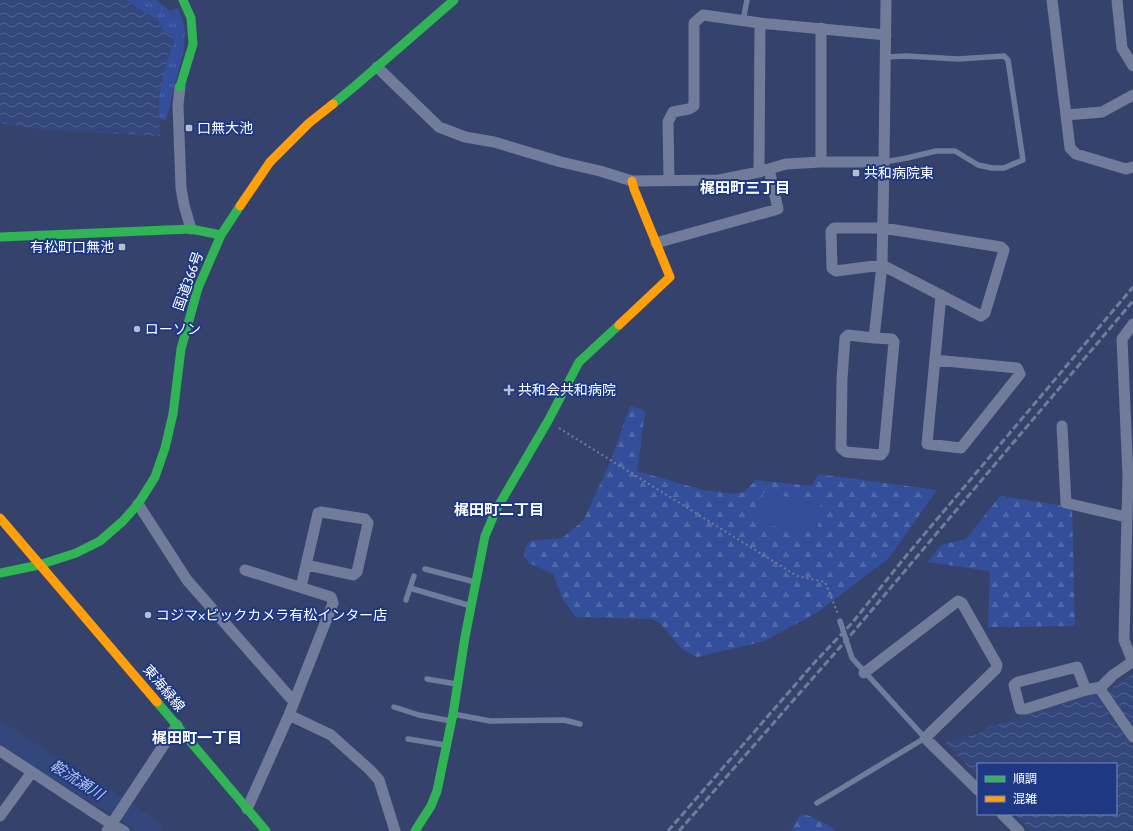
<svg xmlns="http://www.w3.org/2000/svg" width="1133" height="831" font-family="'Asap Condensed','Noto Sans JP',sans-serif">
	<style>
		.grass { fill: url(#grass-tufts) }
		.forest { fill: url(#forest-firs) }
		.garden { fill: #334e9a }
		.water { fill: url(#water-waves) }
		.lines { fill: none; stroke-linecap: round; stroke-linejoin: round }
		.river { stroke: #34477c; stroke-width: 20 }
		.path { stroke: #717b9a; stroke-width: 2; stroke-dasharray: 2 3; stroke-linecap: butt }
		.lane { stroke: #717b9a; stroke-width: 5.5 }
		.street { stroke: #717b9a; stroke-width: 11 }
		.fast { stroke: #30b455; stroke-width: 9 }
		.slow { stroke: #ff9f0a; stroke-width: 9 }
		.rail { stroke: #717c9a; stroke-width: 3; stroke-dasharray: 7 3; stroke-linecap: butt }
		.poi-dot { fill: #b8bdcc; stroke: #1f3883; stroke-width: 1.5 }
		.labels { text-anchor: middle; stroke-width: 4; stroke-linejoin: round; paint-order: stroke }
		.poi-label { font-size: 14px; fill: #fff; stroke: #1f3883; text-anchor: start }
		.street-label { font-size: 14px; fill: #fff; stroke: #1f3883 }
		.neighbourhood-label { font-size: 15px; font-weight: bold; fill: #fff; stroke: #1f3883 }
		.water-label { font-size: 15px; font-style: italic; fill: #b1c3f0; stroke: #1f3883 }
	</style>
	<defs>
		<pattern id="grass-tufts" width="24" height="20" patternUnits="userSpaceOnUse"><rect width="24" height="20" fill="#334e9a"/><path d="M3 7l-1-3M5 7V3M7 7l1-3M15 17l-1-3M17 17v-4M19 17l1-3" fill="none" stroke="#5269a9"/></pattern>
		<pattern id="forest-firs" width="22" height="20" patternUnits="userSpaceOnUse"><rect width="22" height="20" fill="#334e9a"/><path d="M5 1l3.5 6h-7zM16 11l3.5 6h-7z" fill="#5269a9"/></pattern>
		<pattern id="water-waves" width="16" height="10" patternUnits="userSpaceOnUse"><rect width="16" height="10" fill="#34477c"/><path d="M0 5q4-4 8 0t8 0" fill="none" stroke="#526390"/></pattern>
	</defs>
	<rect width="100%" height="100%" fill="#35436c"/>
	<path class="grass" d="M126,0h30l14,11 8,-3 7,20 -1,21 -18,71 -7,-1c-2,-25 4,-54 15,-76l-3,-8 -7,-4 -9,-15 -8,-2z"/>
	<path class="forest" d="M630,406l15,5 -8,60 66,19 31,4 10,-2 12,-12 56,6 6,-12 119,16 -48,68 -71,54 -56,30 -65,15 -16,-9 -22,-26 -8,-3 -75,-2 -13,-17 -10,-26 -24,-11 -5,-7 1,-8 5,-7 32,-3 21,-17 27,-58z
		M1000,496l72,11 3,119 -87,1 2,-51 -1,-5 -61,-9 13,-17 25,-6z
		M801,814l9,2 23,12 2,3h-44z"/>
	<path class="garden" d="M763,493l58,9 -4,31 -58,-9z"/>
	<path class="water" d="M0,0h126l21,14 8,2 9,15 7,4 2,4 1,4 -6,12 -9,41 -1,8 2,32 -115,-6 -45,-7z
		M1133,674v58l-25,-36 1,-7z
		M1095,694l38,53v84h-102l-16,-17h101v-50h-138v12l-33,-34 33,-8 11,-7z"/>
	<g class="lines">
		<path class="river" d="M0,732l45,30 79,48 29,21"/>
		<path class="path" d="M559,428l238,148 28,6 13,32"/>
		<path class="lane" d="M743,21l4,-21
			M884,162l23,-4 29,-7h19l23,14 14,3h12l19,-8 -15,-100 -4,-4 -46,3 -52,-3 -20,1
			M425,569l50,13
			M410,588l61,18
			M406,600l8,-24
			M427,679l29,5
			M394,707l25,8 32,6
			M453,714l37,7 74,-1 16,4
			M408,739l37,6
			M817,803l108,-65 -73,-80 -12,-37"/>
		<path class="street" d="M1052,0l18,148 6,6 50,15 7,-2
			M1117,0l5,48 11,18
			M377,67l62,60 26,10 29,5 67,20 39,9 32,10 87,-1 40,-8 27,-8 35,-2h63
			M180,87l-2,18 3,83 3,17 7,24
			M1066,115l36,-3 31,-17
			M821,162v-134
			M759,172l1,-149
			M669,180l-1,-58 5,-10 16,-3 5,-3v-83l9,-8 57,8 126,12
			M834,228h49l118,19 3,3 -19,63 -4,3 -99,-51 -46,6 -4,-3 -1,-37z
			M656,243l122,-34 -9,-40
			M874,338l-26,-3 -3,3 -3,41 -1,69 5,4 35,3 3,-4 10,-109 -2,-3 -18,-1 8,-73 2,-103 2,-162
			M935,360l82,8 3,6 -59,74 -34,-4 14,-149
			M1062,426l4,77 60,14
			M138,504l49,76 107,122 -5,13 -42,94
			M245,570l86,27 2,6 -39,99
			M301,587l17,-74 3,-1 44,7 3,4 -11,49 -4,3 -46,-10
			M864,673l94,-72 4,2 34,60 1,2 -1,4 -71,69 53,52
			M1101,687l1,5 31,45
			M1086,690l-9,-23 -59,15 -4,3 6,24h6l60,-19 15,-3 12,-12 16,-11 3,-4 -8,-20 4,-164 -6,-137 11,-15
			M289,715l42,20 39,35 9,10 16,51
			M0,751l111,73 13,7
			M1002,814l17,17
			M0,816l32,-44
			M107,831l70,-106"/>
		<path class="fast" d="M180,87l13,-43 -2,-26 -8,-18
			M333,104l22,-18 99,-86
			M0,237l191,-8 30,6
			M0,573l39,-8 37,-12 24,-12 23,-20 15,-17 17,-27 10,-29 8,-34 8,-65 17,-61 23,-53 19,-29
			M157,702l109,129
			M415,831l16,-25 6,-15 16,-77 12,-77 20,-101 11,-26 52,-89 31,-59 40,-37"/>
		<path class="slow" d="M240,206l30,-44 39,-39 24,-19
			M619,325l51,-48 -36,-88 -2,-8
			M0,518l157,184"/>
		<path class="rail" d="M668,831l147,-169 37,-39 54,-67 227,-269
			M679,831l176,-201 278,-329"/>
	</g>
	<g class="poi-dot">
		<rect x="185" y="124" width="8" height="8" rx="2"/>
		<rect x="852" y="169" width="8" height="8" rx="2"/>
		<rect x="118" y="243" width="8" height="8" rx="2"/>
		<circle cx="137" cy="329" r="4"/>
		<path d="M507 384h4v4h4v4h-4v4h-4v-4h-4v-4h4z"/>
		<circle cx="148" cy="615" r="4"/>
	</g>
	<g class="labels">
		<g class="poi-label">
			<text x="197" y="133">口無大池</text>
			<text x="864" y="178">共和病院東</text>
			<text x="114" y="252" text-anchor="end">有松町口無池</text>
			<text x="145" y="334">ローソン</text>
			<text x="518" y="395">共和会共和病院</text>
			<text x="156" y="620">コジマ×ビックカメラ有松インター店</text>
		</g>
		<g class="street-label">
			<text transform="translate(188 281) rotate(-70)" y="5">国道366号</text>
			<text transform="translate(164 688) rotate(50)" y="5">東海緑線</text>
		</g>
		<g class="neighbourhood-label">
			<text x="745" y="193">梶田町三丁目</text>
			<text x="499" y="515">梶田町二丁目</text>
			<text x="197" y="743">梶田町一丁目</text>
		</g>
		<g class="water-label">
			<text transform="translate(77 780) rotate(32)" y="5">鞍流瀬川</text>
		</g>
	</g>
	<rect x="977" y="763" width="140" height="52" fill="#1f3883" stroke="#7988b5"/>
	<rect x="985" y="776" width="20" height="6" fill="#30b455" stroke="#7988b5"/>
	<text x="1013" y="783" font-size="12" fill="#ffffff">順調</text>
	<rect x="985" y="796" width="20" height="6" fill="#ff9f0a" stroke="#7988b5"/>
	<text x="1013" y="803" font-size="12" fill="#ffffff">混雑</text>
</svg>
